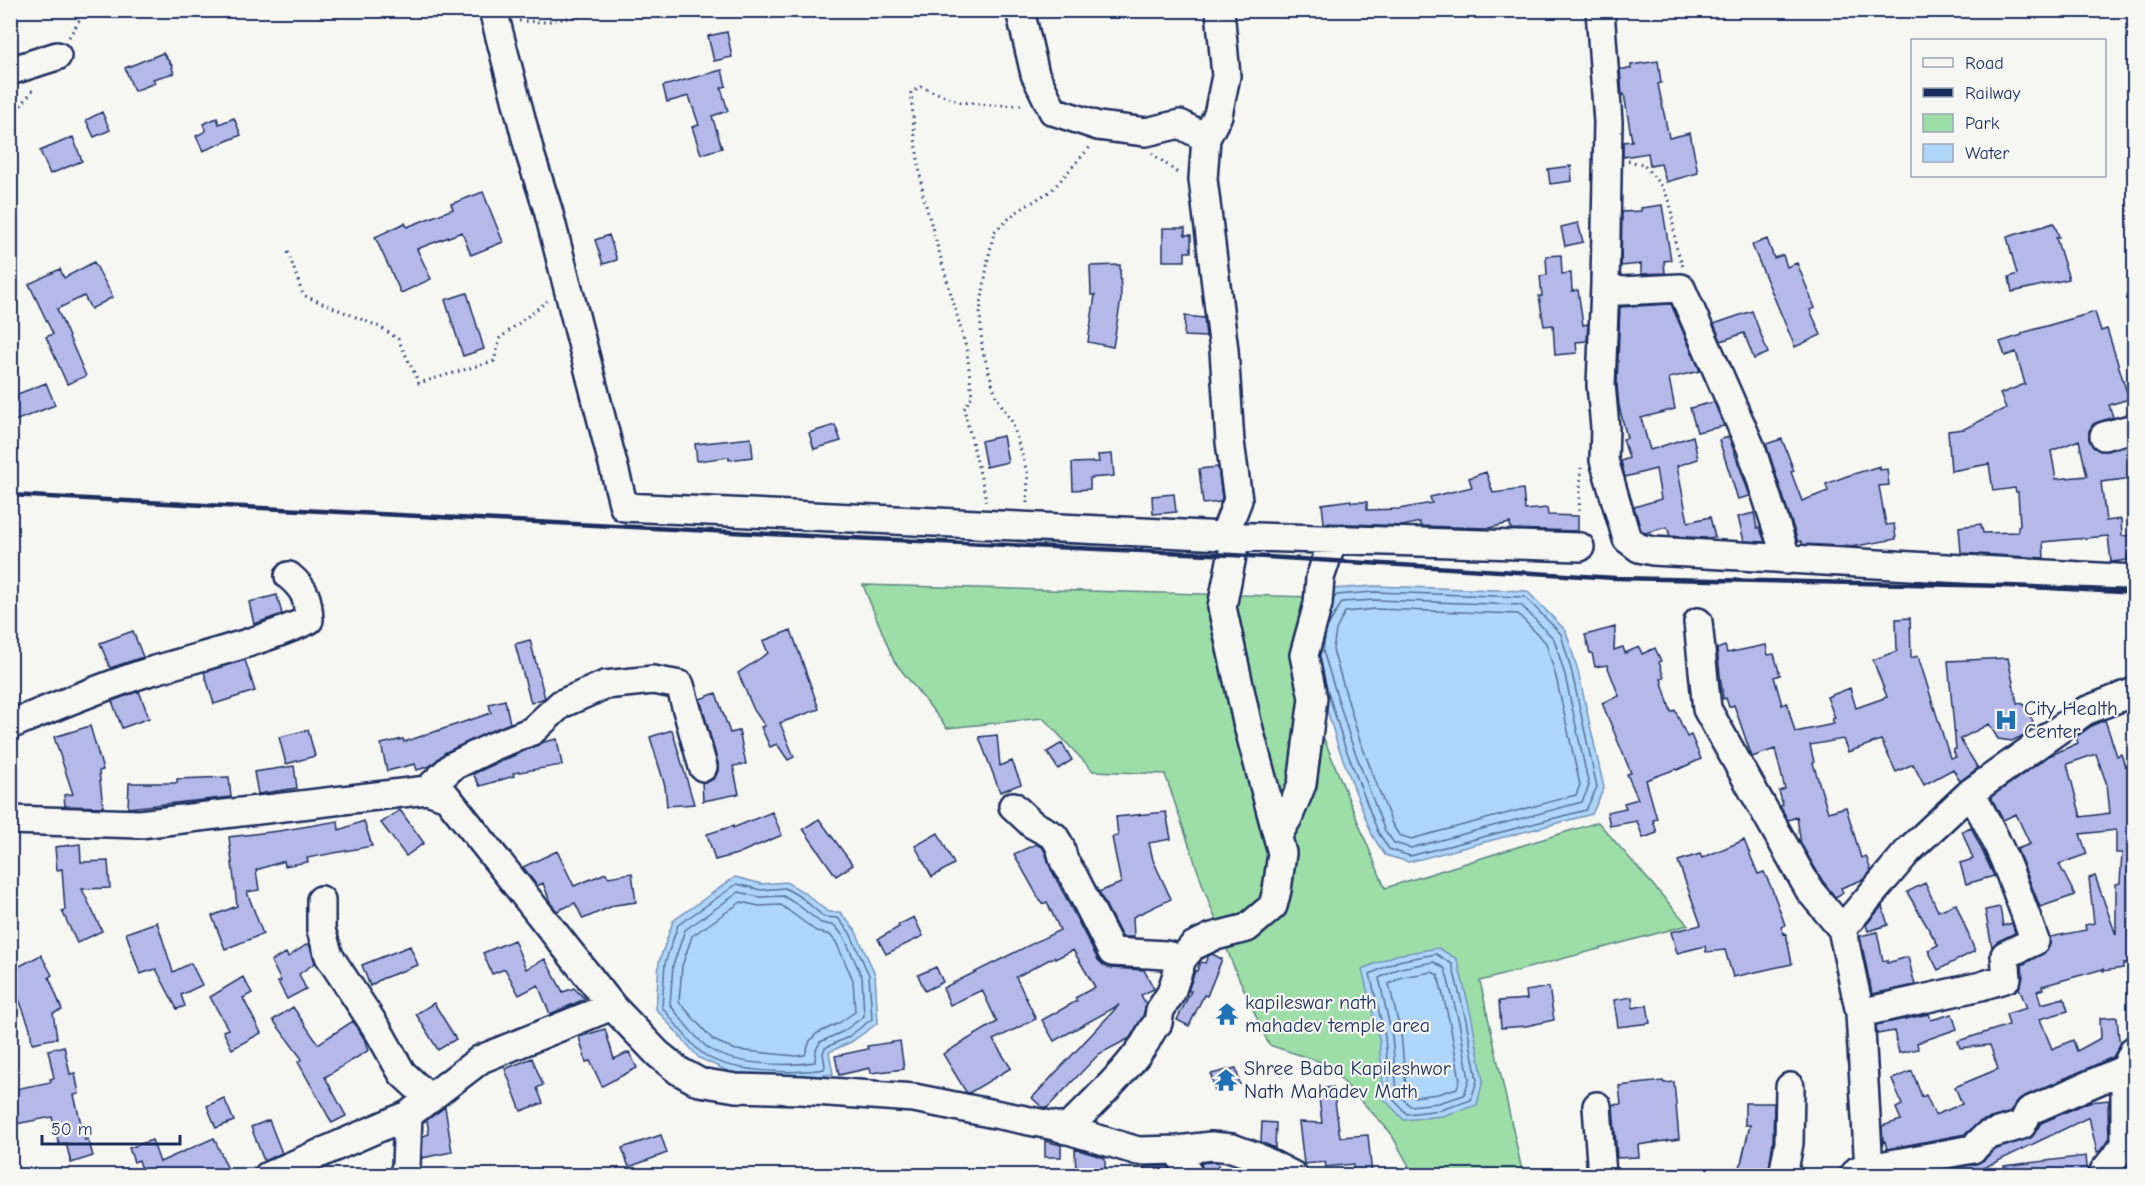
<svg xmlns="http://www.w3.org/2000/svg" width="2145" height="1186" font-family="'Comic Neue',sans-serif">
	<style>
		.green { fill: #9ddea8; stroke: #5c8683; stroke-width: 1.5 }
		.water { fill: #afd5f9; stroke: #7493bb; stroke-width: 1.5 }
		.lines { fill: none; stroke-linecap: round; stroke-linejoin: round }
		.shore { stroke: #56719c; stroke-width: 1.5 }
		.building { fill: #b4b9ea; stroke: #1b2f5e; stroke-width: 1.5; fill-rule: evenodd }
		.minor-casing { stroke: #1b2f5e; stroke-width: 32 }
		.path { stroke: #1b2f5e; stroke-width: 3; stroke-dasharray: 1.5 4.5; stroke-linecap: butt }
		.minor { stroke: #f6f6f2; stroke-width: 27 }
		.rail { stroke: #1b2f5e; stroke-width: 4.5 }
		.labels { text-anchor: middle; stroke-width: 4.5; stroke-linejoin: round; paint-order: stroke }
		.poi-label { font-size: 20px; fill: #1b2f5e; stroke: #f6f6f2; text-anchor: start }
	</style>
	<rect width="100%" height="100%" fill="#f6f6f2"/>
	<filter id="ink" filterUnits="userSpaceOnUse"><feTurbulence type="fractalNoise" baseFrequency=".0167" numOctaves="2"/><feDisplacementMap in="SourceGraphic" scale="12" xChannelSelector="R" yChannelSelector="G"/><feConvolveMatrix kernelMatrix="1 2 1 2 8 2 1 2 1" color-interpolation-filters="sRGB"/></filter>
	<g filter="url(#ink)">
		<path class="green" d="M863,585l450,12 -20,66 92,225 213,-66 90,103 -208,56 43,194h-109l-24,-43 -63,-68 -58,-19 -36,-80 -29,-76 -39,-115 -72,-3 -50,-53 -96,10 -53,-67z"/>
		<path class="water" d="M1374,586l153,5 39,40 12,40 26,117 -12,26 -183,48 -24,-7 -13,-20 -34,-89 -29,-95 23,-62z
			M735,877l27,7 24,-2 19,11 23,19h12l15,18 20,44 3,49 -27,19 -22,10 4,22 -36,5 -67,-7 -31,-14 -43,-49 3,-47 14,-41z
			M1438,948l19,11 15,60 11,61 -6,25 -35,11 -38,4 -20,-21 -5,-61 -17,-69 34,-14z"/>
		<g class="lines">
			<path class="shore" d="M1375,609l143,5 28,29 10,34 24,108 -4,10 -165,44 -12,-4 -7,-11 -33,-86 -26,-88 3,-20 9,-18z
				M1326,631l-3,20 28,90 33,88 10,14 17,5 171,-46 7,-16 -24,-111 -11,-36 -33,-34 -147,-5 -32,2 -14,24
				M1325,682l19,62 34,88 11,17 21,7 176,-46 11,-23 -25,-114 -11,-39 -36,-37 -151,-5 -37,3 -4,4
				M737,884l24,6 24,-2 17,10 22,19 14,1 12,15 19,42 3,44 -24,18 -23,11 -2,5 2,13 -1,3c-31,5 -97,4 -122,-16 -14,-11 -28,-32 -40,-46l3,-44 13,-38z
				M739,892l21,5 23,-1 15,9 23,18 14,3 9,11 18,40 2,39 -20,15 -24,11 -4,8 -1,12c-28,5 -86,3 -108,-15 -14,-11 -26,-29 -37,-42l3,-40 12,-35z
				M741,902l18,4 22,-1 35,26 14,4 6,7 17,38 2,32 -16,11 -23,11 -6,7 -5,14 -9,1 -60,-6 -23,-10 -34,-38 3,-36 10,-30z
				M1436,954l16,10 14,56 11,60 -6,20 -30,10 -34,4 -17,-18 -5,-59 -15,-63 28,-13z
				M1434,962l11,7 14,53 10,57 -5,16 -25,8 -29,3 -13,-13 -5,-57 -13,-58 21,-10z
				M1432,972l6,3 12,49 10,56 -3,8 -19,6 -24,3 -8,-9 -5,-54 -12,-50 13,-7z"/>
		</g>
		<path class="building" d="M727,32l5,25 -18,4 -6,-25z
			M163,53l10,14 -1,1 2,5 -21,6 2,4 -21,8 -9,-23z
			M1658,61l3,22 -3,1 11,54 21,-5 8,40 -32,9 -5,-18 -11,2 -2,-13 -25,4v-15l9,-1 -8,-47 -2,1 -2,-26h11v-4z
			M722,70l4,16 -5,2 7,23 -16,5 10,32 -21,6 -9,-27 7,-2 -10,-29 -22,6 -4,-16z
			M102,112l8,18 -16,7 -8,-17z
			M217,118l2,6 15,-6 7,17 -38,16 -7,-15 10,-5 -3,-7z
			M73,137l9,24 -32,13 -10,-23z
			M1571,166l1,15 -22,3 -2,-15z
			M483,192l20,50 -32,13 -9,-23 -45,17 14,30 -30,14 -26,-56 30,-14 2,4 46,-18 -2,-5z
			M1662,205l9,55 -7,1 1,12 -24,1v-10l-20,2 1,-54 19,-1v-3z
			M1578,223l5,19 -18,4 -4,-19z
			M2054,223l5,14 -3,1 13,41 -57,13 -3,-15 8,-3 -10,-37z
			M1163,228h22v7h6v17h-6v9h-22z
			M609,235l8,25 -14,4 -8,-24z
			M1767,239l7,19 9,-3 4,12 10,-4 18,45 -5,2 11,25 -26,12 -43,-102z
			M1561,255l1,19 9,-1 1,18 6,-1 5,35 5,-1 -1,17 -11,1 1,11 -22,2 -2,-30 -9,1 -5,-30h3l-2,-20 7,-1 -1,-19z
			M94,262l19,35 -22,12 -7,-13 -27,13 29,67 -19,8 -21,-47 7,-3 -24,-50 31,-15 4,9z
			M1120,265l1,34 -8,48 -25,-5 7,-47h-4l-1,-29z
			M467,293l17,56 -21,7 -18,-56z
			M1671,304l29,67 -31,7 6,31 -34,9 9,32 43,-14 5,23 -21,7 11,56 22,-5 5,20 -7,1 -38,-2 -3,-9 -22,6 -4,-3 -7,-23 27,-8 -5,-30 -31,8 -4,-16 8,-3 -6,-19 4,-1 -8,-32 -2,-21 3,-78z
			M1752,311l16,42 -14,6 -10,-26 -23,8 -7,-17z
			M2095,312l6,19 6,-2 22,70 -20,6 4,12 -20,7 -4,7v8l4,8 7,4 33,-6 1,33 -33,4 5,39 15,-2 1,17 12,-1v20h-7l1,5 -17,2 -3,-26 -65,6 1,16 -83,-5 -2,-26 22,-3 2,9 35,-1v-6l2,-1 -2,-33h-2l-1,-4 -22,3 -4,-27 -38,7 -3,-40 16,-2 42,-21 -6,-14 25,-10 -9,-32 -11,4 -5,-14 22,-7v-2zM2079,440l8,36 -31,3 -5,-28z
			M1185,316l19,2 2,19 -22,-1z
			M46,383l9,22 -45,18v-26z
			M1714,402l10,24 -27,6 -7,-24z
			M835,425l6,16 -27,8 -5,-16z
			M1003,436l5,26 -22,5 -5,-26z
			M1729,437l21,59 -12,3 -19,-59z
			M751,438l2,19 -24,3v-3l-32,4 -2,-17z
			M1782,439l12,32 -3,1 11,29 26,-10 -2,-7 21,-8 33,-10v4l7,-1 2,16 -10,1 7,39 8,-1 2,15 -45,8 -3,-2 -8,1 -38,-2 -1,-3 -3,1 -32,-98z
			M1112,454l2,22 -24,2v11l-17,1 -1,-27 27,-1 -1,-7z
			M1218,467l4,31 -2,4 -17,2 -4,-35z
			M1486,472l7,21 30,-4 2,21 22,-2 1,7 30,1v15l-67,-2 -1,-6 -21,5 -69,-2v-4l-17,4 -79,-3 -2,-19 29,-4v2h16v8l32,-1 33,-6 -2,-6 42,-10 -3,-9z
			M1174,494l2,18 -23,2 -1,-18z
			M1754,513l3,15h3l5,14 -21,-1 -6,-24z
			M277,595l5,19 -28,10 -5,-22z
			M1910,618l1,40 7,-2 32,102 6,-1 -3,-7 3,-1 -8,-88 60,-3 9,45 6,1 10,17 -5,12 -16,8 -14,-2 -9,-15 -29,15 18,29 -18,13 -7,-12 -29,16 -11,-21 -17,8 -15,-32 -33,12 -5,-13 -33,6 4,17 -1,1 15,49 18,-5 15,51 5,-2 5,15 -7,8 -23,9 2,5 -8,4 -13,-17 -21,-36 -4,-27 -9,3 -8,-14 3,-1 -4,-14 6,-2 -10,-40 -23,8 -18,-52 -5,2 -3,-9 -3,1 -6,-50 8,-3 2,7 39,-8 2,10 6,-1 6,21 -6,2 8,28 5,-2 8,29 39,-8 -2,-5 3,-1 -8,-21 23,-9 6,20 31,-11 -14,-37 24,-9 -1,-32z
			M1615,627l-1,23 9,-3 2,6 14,-6 3,7 13,-6 6,13 -2,1 5,16 -3,1 10,33 4,-2 12,27 4,-2 10,24 -24,11 -1,-1 -30,11 11,39 -4,1 4,13 -14,5 -6,-17 -27,5 -3,-14 19,-4 -2,-5 14,-4 -11,-25 4,-1 -29,-70 17,-7 -12,-31 -12,2 -3,-14h-2l-5,-18z
			M791,630l28,79 -39,14 14,34 -6,3 -11,-16 -7,3 -9,-20 4,-1 -11,-16 -16,-37 30,-20 -5,-12z
			M133,631l10,26 -33,11 -10,-25z
			M530,640l15,58 -14,5 -16,-59z
			M245,660l10,31 -41,13 -10,-32z
			M139,691l10,27 -27,10 -10,-27z
			M716,693l14,40 9,-2 7,33 -13,2 6,28 -36,7 -1,-19h6l7,-4 3,-8v-7l-18,-64z
			M505,700l5,23 -64,29 -16,14 -13,4 -2,-6 -28,7 -6,-27 22,-5 1,3 87,-29 -2,-9z
			M2105,720l12,36 4,-2 4,12 9,-3v68l-2,1v4h2v127l-11,1v4l-20,3v-2l-61,17 1,3 -6,2 4,13 23,-6 4,13 -28,8 12,30 21,-9 4,11 24,-13 -1,-20 17,-1 2,23 3,1 -9,16 -90,40 -8,6 -4,9 -30,9 -16,13 -78,15 -2,-8 -2,1 -1,-16 19,-6 -5,-12 6,-3 -10,-26 20,-8 10,26 4,-2 9,20 27,-11 -7,-17 43,-18 -8,-24 -30,3 -2,-7 51,-16 -3,-11 21,-6 -8,-20 4,-11 -1,-12 25,-14 3,-7v-7l36,-7 -1,-5 9,-2 -5,-45 6,-2 21,59v-51l4,-1 2,-30h-6v-23l-36,4 7,20 -28,10 16,31 -35,12 -23,-58 13,-5 -14,-30 -13,6 -12,-23 58,-41 29,-13 -2,-6 17,-12zM2096,754l11,31 3,28 -29,4 -14,-53z
			M90,726l13,44 -4,1 4,36 -38,-1 -1,-11 9,-1 -19,-57z
			M308,730l7,26 -29,8 -7,-27z
			M672,730l22,74 -27,2 -2,-20 -15,-49z
			M997,735l3,31 12,-5 9,23 -21,8 -21,-55z
			M557,739l5,26 -49,8 1,3 -34,10 -7,-12 71,-32z
			M1062,743l10,17 -14,9 -11,-17z
			M294,766l3,22 -39,6 -4,-22z
			M229,777l2,20 -103,11 1,-25h48v-4z
			M400,810l24,33 -18,13 -25,-33z
			M772,812l10,23 -45,19 -22,6 -8,-26 26,-8v2z
			M1166,812l5,27 -22,4 4,17 18,39 -38,18 1,20h-12l-23,-45 22,-9 -9,-46 6,-1 -2,-19z
			M819,819l34,46 -17,11 -33,-47z
			M338,821l1,9 25,-9 8,25 -65,12 1,4 -23,4 -1,-5 -28,9 3,20 -12,2 16,42 -38,15 -13,-33 25,-10 -8,-69 50,-6z
			M1971,827l23,49 -28,8 -6,-21 13,-4 -11,-28z
			M938,833l16,31 -22,13 -17,-31z
			M1744,840l14,34 6,-2 8,17 13,36 -4,2 3,7 2,-1 6,31 -59,13 -8,-27 -19,2 -1,-6 -28,7 -6,-21 30,-7 -23,-64 22,-7 2,4z
			M80,844l1,18 27,-1 2,27 -28,1 20,42 -25,12 -15,-32 3,-1 -3,-41 -5,1 -2,-23z
			M1036,844l7,4 2,4 6,17 47,91 6,5 7,3 33,2 10,19 -13,6 5,9 -3,12 -13,22 -31,16 -52,54 -5,-1 -10,-9 87,-93 -65,36 -12,-21 35,-19 -2,-3 20,-11 -22,-37 -18,9 -1,-2 -38,20 20,42 -43,21 18,28 -42,25 -3,-1 -23,-38 54,-32 -15,-32 -32,15 -7,-17 117,-58 -13,-28 -5,2 -28,-50z
			M557,851l17,35 32,-13 2,4 24,-4 4,29 -21,3 -32,14 -8,-16 -18,8 -6,-7 -8,-21 -6,3 -14,-19z
			M1925,883l13,28 18,-7 19,47 -37,19 -10,-20 10,-5 -31,-53z
			M1882,906l6,19 -20,6 -2,-6z
			M2000,907l3,19 9,-3 3,10 -17,8 -6,6 -7,-37z
			M914,917l9,19 -37,18 -8,-15 21,-12 -1,-2z
			M157,922l16,50 18,-9 11,22 -21,10 4,11 -8,3 -21,-40 -16,5 -14,-41z
			M1877,932l6,29 4,-1v3l21,-6 7,28 -43,9 -12,-58z
			M514,940l12,29 19,-10 18,33 11,-4 11,11 -35,15 -12,-29 -19,10 -14,-26 -13,5 -9,-21z
			M309,943l6,20 -16,11 7,15 -19,10 -9,-17 3,-1 -10,-20 15,-8 2,4z
			M410,946l8,19 -37,14 -11,7 -8,-21z
			M1212,954l10,5 -15,37 -3,-1 -15,31 -12,-6 14,-29h-3l7,-20h2l3,-9 5,1 3,-7z
			M41,955l11,20 -3,2 13,33 -9,3 4,25 -25,5 -2,-15 -13,-34 -7,3v-26z
			M936,967l7,15 -18,9 -7,-16z
			M243,977l9,16 -9,5 18,35 -29,16 -9,-18 5,-2 -18,-32z
			M1549,987l5,33 -28,6 -25,2 -2,-27 28,-2 -1,-8z
			M1632,997l1,11 14,-3 3,18 -32,4 -4,-27z
			M434,1003l22,36 -18,11 -22,-36z
			M293,1007l25,37 35,-23 14,22 -1,1 3,6 -44,27 21,39 -14,7 -34,-61 4,-3 -29,-39z
			M1929,1014l2,6 21,-6 5,15 -40,14 1,6 -19,4 -5,-22 -17,3 -1,-9z
			M605,1029l9,30 15,-7 8,16 -35,18 -12,-25 -4,1 -7,-25z
			M900,1041l4,28 -33,4 -1,-5 -31,7 -4,-19 33,-7 -1,-3z
			M64,1046l6,28 5,-1 4,21 -5,1 11,45 3,-1 5,17 -22,7 -5,-20 -7,1 -7,-27 -42,8v-35l41,-8 -1,-3 4,-1 -6,-28z
			M532,1058l11,27 -6,3 6,15 -22,8 -16,-42z
			M1236,1068l4,17 -25,6 -4,-17z
			M1663,1081l1,2 10,-1 5,57 -41,6 1,12 -22,1 -4,-53 8,-1 -2,-18z
			M1333,1087l7,50 28,-2 4,41h-18l-1,-12 -27,3 -1,-5 -21,2 -5,-42 23,1 -4,-34z
			M224,1098l10,23 -18,7 -9,-22z
			M2109,1100l-1,8 1,31 -9,12 -3,1 -8,-35 -122,59h-51l60,-12 8,-4 10,-10 38,-13 9,-14 48,-21z
			M1745,1103h29l-1,38 -5,35h-13l-16,-4 11,-47h-5z
			M445,1107l7,45 -30,6 1,-22 6,-2 -2,-14z
			M269,1120l13,33 -18,8 -13,-34z
			M1262,1122l14,1 -1,25 -14,-6z
			M661,1135l6,18 -38,14 -7,-19z
			M214,1138l17,38h-101l12,-6 -3,-10 -5,2 -5,-14 23,-8 8,22z
			M1045,1141l16,4v12h-16z
			M1075,1149l30,9v14l-29,1z
			M2086,1156l2,20h-83l-1,-10z
			M2134,1158v18h-13z
			M1211,1162h6l5,14h-18l-3,-13z
			M1168,1166l4,10h-28v-9z"/>
		<g class="lines">
			<g class="minor-casing">
				<path id="minor" d="M493,10l38,147 17,53 76,297 600,29 356,11
					M1020,10l15,64 18,37 45,15 48,6 34,-8 26,14
					M1220,10l6,66 -8,39 -12,23 -3,41 21,171 6,92 8,58 -14,36
					M1600,10l8,112 -3,163 15,6 61,-3 70,160 36,112
					M10,71l47,-15
					M1605,285l-4,100 4,42 -1,33 23,79 12,9 14,3 481,28
					M2104,436l30,-8
					M1698,622l9,87 103,182 32,38
					M10,725c46,-19 91,-38 138,-53 54,-16 109,-29 161,-52 -1,-21 -3,-30 -20,-44
					M427,790l26,-24 41,-20 38,-15 29,-27 44,-19 48,-5 27,5 23,82
					M1013,806l19,18 22,12 6,10 4,15 9,14 39,77 54,3 16,4 -11,34 -11,17 -2,13c-8,7 -9,15 -15,23 -22,31 -51,57 -77,84
					M10,820l130,4 287,-34 20,7 165,209 -131,53 -73,56 -140,61
					M1278,835l10,-17 14,-34 11,-86 -9,-43 14,-51 2,-26 13,-39
					M321,900v30l8,26 50,76 23,41 28,26
					M1182,959l11,-13 19,-9 35,-9 26,-22 4,-16 5,-37 -35,-131 -25,-115 14,-71
					M612,1006l46,48 21,17 20,11 37,6 65,2 113,8 141,28 83,25 40,-1 33,-4 21,2 25,9 37,19
					M1860,1013l121,-27 26,-8 -2,-23 30,-14c-19,-52 -35,-101 -65,-148
					M1597,1106l5,70
					M1178,1150l11,26
					M1854,1175l4,-5 115,-21 13,-13 36,-11 7,-14 96,-42 9,-19
					M403,1176l3,-10 2,-51
					M1783,1176l6,-33 1,-56
					M1873,1176l-4,-6 -9,-157 -18,-84 67,-79 61,-57 115,-82 49,-19
					M2104,1176v-5l21,-26v-76"/>
			</g>
			<path class="path" d="M519,21l26,1 70,-12
				M69,37l17,-27
				M10,120l25,-33
				M1152,153l28,22
				M1628,161l15,3 19,23 8,15 6,44 7,21
				M288,252l15,43 77,32 18,12 21,44 75,-22 6,-23 47,-37
				M985,502v-8l-21,-85 8,-13 -5,-45 -44,-156 -8,-57 -4,-45 10,-6 40,15 30,3h34
				M1027,503l1,-28 -16,-53 -16,-26 -14,-48 -2,-37 8,-51 6,-28 21,-19 37,-23 38,-43
				M1579,511l2,-43"/>
			<use href="#minor" class="minor"/>
			<path class="rail" d="M10,495l820,42 402,18 383,23 393,8 126,5"/>
		</g>
	</g>
	<defs>
		<g id="hospital-bare" transform="scale(1.8)"><path d="M-5-5h3v3.5h4V-5h3V5h-3V1.5h-4V5h-3Z" fill="#1f6fb2" stroke="#f6f6f2" stroke-width="2.5" paint-order="stroke"/></g>
		<g id="temple-bare" transform="scale(1.8)"><path d="M0-6L5-2H3V0L6.5 2.5H4V6H1.5V3h-3V6H-4V2.5H-6.5L-3 0V-2H-5Z" fill="#1f6fb2" stroke="#f6f6f2" stroke-width="2.5" paint-order="stroke"/></g>
	</defs>
	<g fill-rule="evenodd">
		<use href="#hospital-bare" x="2006" y="720"/>
		<use href="#temple-bare" x="1227" y="1014"/>
		<use href="#temple-bare" x="1226" y="1080"/>
	</g>
	<g class="labels">
		<g class="poi-label">
			<text x="2024" y="715">City Health<tspan x="2024" dy="23">Center</tspan></text>
			<text x="1245" y="1009">kapileswar nath<tspan x="1245" dy="23">mahadev temple area</tspan></text>
			<text x="1244" y="1075">Shree Baba Kapileshwor<tspan x="1244" dy="23">Nath Mahadev Math</tspan></text>
		</g>
	</g>
	<rect width="2145" height="1186" fill="none" stroke="#f6f6f2" stroke-width="36"/>
	<rect x="18" y="18" width="2109" height="1150" fill="none" stroke="#1b2f5e" stroke-width="2" filter="url(#ink)"/>
	<rect x="1911" y="39" width="195" height="138" fill="#f6f6f2" stroke="#9ea6b7" stroke-width="1.5"/>
	<rect x="1923" y="58" width="30" height="9" fill="#f6f6f2" stroke="#9ea6b7" stroke-width="1.5"/>
	<text x="1965" y="69" font-size="18" fill="#1b2f5e">Road</text>
	<rect x="1923" y="88" width="30" height="9" fill="#1b2f5e" stroke="#9ea6b7" stroke-width="1.5"/>
	<text x="1965" y="99" font-size="18" fill="#1b2f5e">Railway</text>
	<rect x="1923" y="114" width="30" height="18" fill="#9ddea8" stroke="#9ea6b7" stroke-width="1.5"/>
	<text x="1965" y="129" font-size="18" fill="#1b2f5e">Park</text>
	<rect x="1923" y="144" width="30" height="18" fill="#afd5f9" stroke="#9ea6b7" stroke-width="1.5"/>
	<text x="1965" y="159" font-size="18" fill="#1b2f5e">Water</text>
	<path d="M42 1135v9h138v-9" fill="none" stroke="#1b2f5e" stroke-width="3"/>
	<text x="51" y="1135" font-size="18" fill="#1b2f5e" stroke="#f6f6f2" stroke-width="4.5" paint-order="stroke">50 m</text>
</svg>
